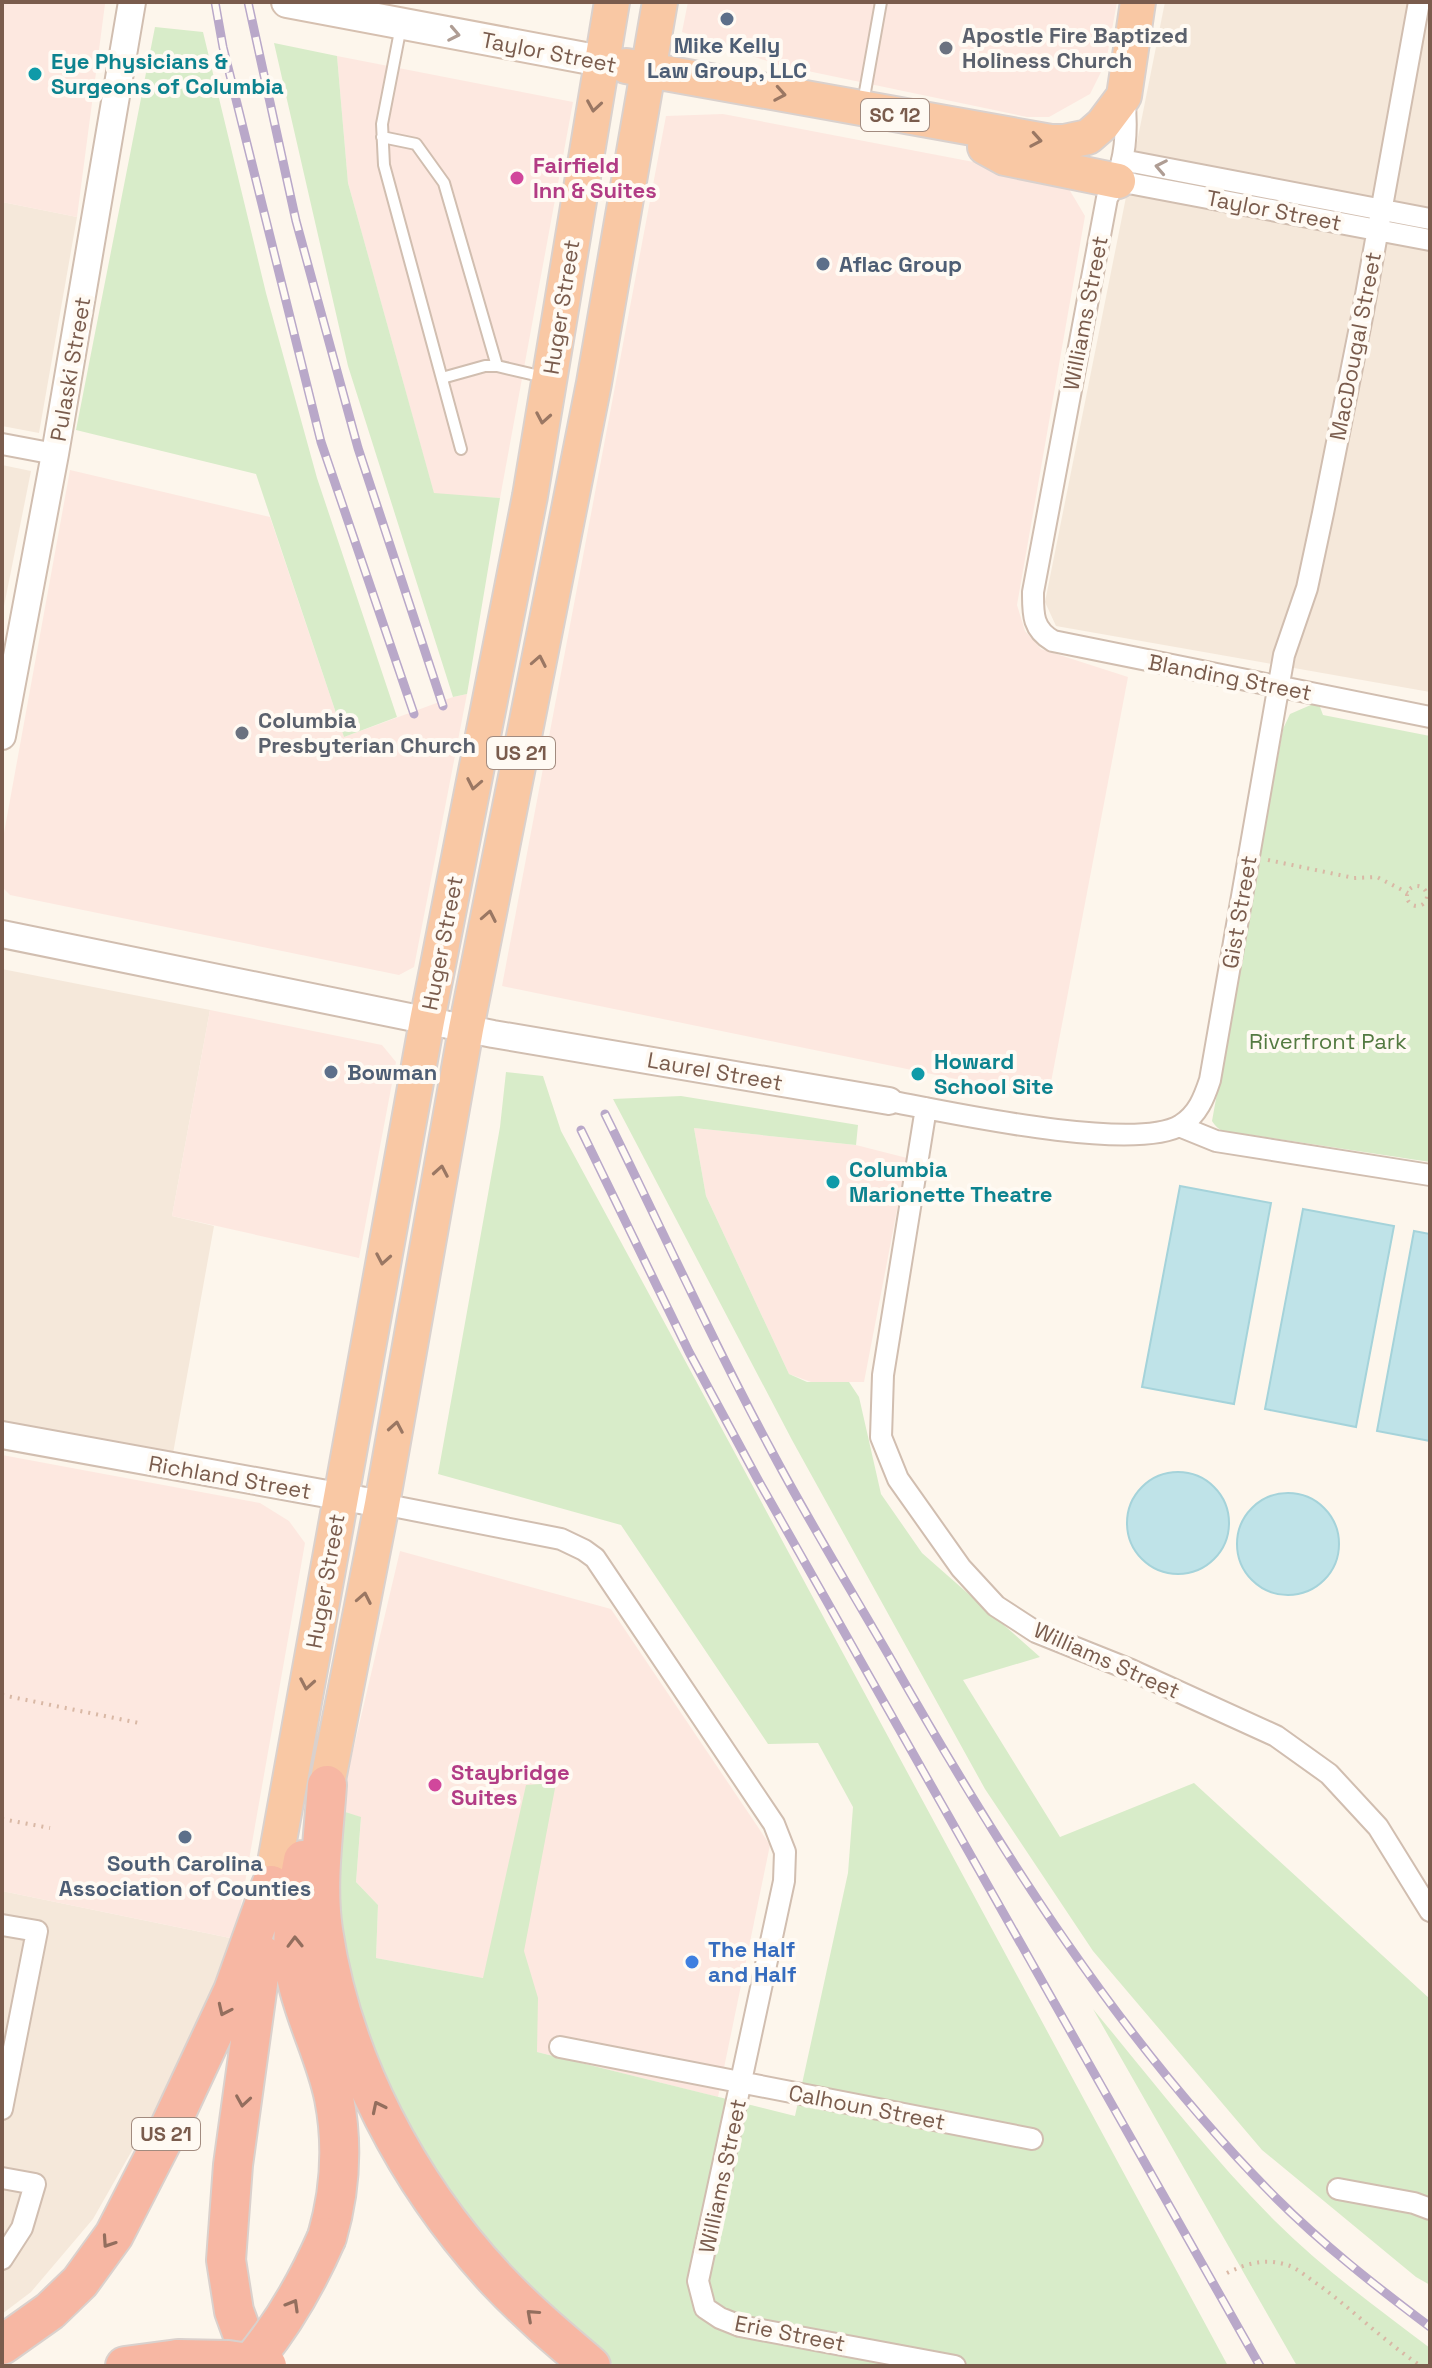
<svg xmlns="http://www.w3.org/2000/svg" width="1432" height="2368" font-family="'Space Grotesk',sans-serif">
	<style>
		.residential { fill: #f5e8da }
		.commercial { fill: #fde8e0 }
		.green { fill: #d8ecc9 }
		.water { fill: #bfe3e8; stroke: #a5d3da; stroke-width: 2 }
		.lines { fill: none; stroke-linecap: round; stroke-linejoin: round }
		.service-casing { stroke: #d1beb0; stroke-width: 14 }
		.minor-casing { stroke: #d1beb0; stroke-width: 24 }
		.tertiary-casing { stroke: #d1beb0; stroke-width: 30 }
		.secondary-casing { stroke: #d6c0b0; stroke-width: 34 }
		.trunk-casing { stroke: #dad1cd; stroke-width: 38 }
		.motorway-casing { stroke: #dad1cd; stroke-width: 42 }
		.path { stroke: #d9b8a5; stroke-width: 4; stroke-dasharray: 2 6; stroke-linecap: butt }
		.service { stroke: #fff; stroke-width: 10 }
		.minor { stroke: #fff; stroke-width: 20 }
		.tertiary { stroke: #fff; stroke-width: 26 }
		.secondary { stroke: #fff; stroke-width: 30 }
		.trunk { stroke: #f9c8a4; stroke-width: 34 }
		.motorway { stroke: #f7b7a3; stroke-width: 38 }
		.rail-casing { stroke: #b9a8c9; stroke-width: 9 }
		.rail { stroke: #fffaf3; stroke-width: 6; stroke-dasharray: 18; stroke-linecap: butt }
		.motorway-bridge-casing { stroke: #dad1cd; stroke-width: 42; stroke-linecap: butt }
		.motorway-bridge { stroke: #f7b7a3; stroke-width: 38 }
		.oneway { stroke: #af9d94 }
		.oneway2 { stroke: #9a7763 }
		.oneway3 { stroke: #936e5e }
		.service-dot { fill: #5c6f8a; stroke: #fffaf3; stroke-width: 3 }
		.worship-dot { fill: #6b7280; stroke: #fffaf3; stroke-width: 3 }
		.culture-dot { fill: #0f9aa8; stroke: #fffaf3; stroke-width: 3 }
		.hotel-dot { fill: #d1479c; stroke: #fffaf3; stroke-width: 3 }
		.shop-dot { fill: #3f7fe0; stroke: #fffaf3; stroke-width: 3 }
		.labels { text-anchor: middle; stroke-width: 8; stroke-linejoin: round; paint-order: stroke }
		.shield { fill: #fffaf3; stroke: #a28b7f; stroke-width: 2 }
		.shield-label { font-size: 20px; font-weight: bold; fill: #7a5c4d }
		.worship-label { font-size: 22px; font-weight: bold; fill: #5b616d; stroke: #fffaf3; text-anchor: start }
		.service-label { font-size: 22px; font-weight: bold; fill: #4e5e75; stroke: #fffaf3 }
		.street-label { font-size: 22px; fill: #7a5c4d; stroke: #fffaf3 }
		.culture-label { font-size: 22px; font-weight: bold; fill: #0d838f; stroke: #fffaf3; text-anchor: start }
		.hotel-label { font-size: 22px; font-weight: bold; fill: #b23c85; stroke: #fffaf3; text-anchor: start }
		.park-label { font-size: 22px; fill: #537a41; stroke: #fffaf3 }
		.shop-label { font-size: 22px; font-weight: bold; fill: #366cbe; stroke: #fffaf3; text-anchor: start }
	</style>
	<rect width="100%" height="100%" fill="#fdf6ec"/>
	<path class="residential" d="M1165,2h265v690l-374,-66 -11,-24z
		M2,202l75,15 -38,216 -37,-7z
		M2,465l29,6 -29,145z
		M2,969l208,41 -38,206 42,10 -42,233 -170,-37z
		M2,1891l233,48 -64,143 -78,137 -62,73 -29,22z"/>
	<path class="commercial" d="M2,2l103,2 -28,213 -75,-15z
		M688,2h429l-11,60 -16,32 -41,23h-22l-248,-52 -97,-33z
		M337,56l236,46 -73,396 -66,-4 -86,-311z
		M723,114l340,65 22,37 -68,389 8,26 16,18 87,28 -80,421 -546,-112 164,-870z
		M70,470l200,47 74,220 109,-40 14,-3 -53,273 -15,8 -389,-80 -8,-8v-43z
		M210,1010l172,35 14,17 -37,196 -187,-42z
		M694,1128l162,17 51,13 -43,224h-53l-22,-8 -83,-178z
		M2,1455l258,48 29,18 16,22 -70,396 -233,-48z
		M400,1551l211,58 159,236 -52,252 -181,-45 -54,-74 -107,-20 2,-53 -22,-23 5,-64 -22,-8z"/>
	<path class="green" d="M155,27l48,5 63,261 51,185 80,239 -53,20 -88,-263 -180,-44z
		M274,43l63,13 11,127 86,310 66,5 -33,196 -14,3 -105,-331z
		M1313,704l7,3 3,8 107,21v426l-185,-28c-14,0 -25,0 -33,-13l71,-392 7,-15z
		M506,1072l37,4 18,55 667,1235h-613l-49,-38 -57,-54 -64,-84 -80,-141 -34,-130 8,-109 22,7 -5,65 22,23 -2,53 107,20 43,-193 30,-2 -32,168 14,47 -1,54 258,64 53,-243 5,-66 -35,-64 -50,1 -147,-219 -183,-51 62,-347z
		M681,1096l177,29 -2,20 -162,-17 12,68 83,178 18,8h42l10,15 22,97 41,59 118,104 -77,23 97,157 134,-54 236,216v286l-14,-8 -154,-127 -169,-199 -108,-162 -193,-349 -179,-341z
		M1093,2009c58,70 118,148 182,212 47,47 102,87 155,127v18h-133z"/>
	<path class="water" d="M1180,1186l91,17 -37,201 -92,-17z
		M1303,1209l91,17 -38,201 -91,-18z
		M1414,1231l16,3v207l-53,-10z
		M1127 1523a51 51 0 1 1 102 0a51 51 0 1 1-102 0Z
		M1237 1544a51 51 0 1 1 102 0a51 51 0 1 1-102 0Z"/>
	<g class="lines">
		<g class="service-casing">
			<path id="service" d="M401,26l-19,98 2,41 77,284
				M863,103l18,-101
				M382,137l34,7 28,39 53,183
				M442,378l43,-12h12l47,11"/>
		</g>
		<g class="minor-casing">
			<path id="minor" d="M1124,96c4,34 2,72 -17,102l-74,394c0,21 -1,37 20,49l377,76
				M1122,160l308,59
				M1118,181l312,59
				M2,444l53,10
				M889,1101c58,11 245,52 292,24 17,-11 23,-27 29,-45l74,-425 23,-67 16,-75 39,-196 57,-315
				M926,1108l-43,267 -2,62 17,42 63,89 35,38 40,26 95,38 145,66 53,38 49,53 52,84
				M1179,1126l37,15 214,34
				M382,1504l179,35 23,11 11,8 179,266 11,28 -1,29 -86,400 7,27 15,10 20,8 215,40
				M2,1925l35,6 -35,178
				M560,2047l472,92
				M2,2178l33,6 -13,44 -20,31
				M1338,2189l76,14 16,6"/>
		</g>
		<g class="tertiary-casing">
			<path id="tertiary" d="M2,736l53,-282 77,-452
				M2,934l491,100 396,67
				M2,1435l380,69"/>
		</g>
		<g class="secondary-casing">
			<path id="secondary" d="M287,2l314,59"/>
		</g>
		<g class="trunk-casing">
			<path id="trunk" d="M626,66l425,76h13l24,-5 15,-13 21,-28 14,-94
				M985,147l20,11 113,23
				M327,1785l55,-281 84,-475 128,-646 66,-381
				M271,1885l156,-864 103,-525 82,-494"/>
		</g>
		<g class="motorway-casing">
			<path id="motorway" d="M327,1785c-3,47 -11,98 -4,145 19,130 85,254 174,350 29,31 62,59 94,86
				M303,1860c-8,38 -14,82 -6,121 9,40 29,77 37,117 9,46 6,94 -7,139
				M2,2345l48,-34 30,-29 34,-47 56,-109 63,-135 38,-106
				M125,2366l53,-7
				M254,2366l-20,-55 -8,-51 7,-95 29,-210"/>
		</g>
		<path class="path" d="M1268,860l86,18 23,-1 31,16
			M1407 896a10 10 0 1 1 20 0a10 10 0 1 1-20 0Z
			M2,1695l137,28
			M2,1819l48,9
			M1227,2273c20,-10 39,-15 60,-8 11,3 22,14 32,20 35,26 66,57 102,81"/>
		<use href="#service" class="service"/>
		<use href="#minor" class="minor"/>
		<use href="#tertiary" class="tertiary"/>
		<use href="#secondary" class="secondary"/>
		<use href="#trunk" class="trunk"/>
		<use href="#motorway" class="motorway"/>
		<g class="rail-casing">
			<path id="rail" d="M215,2l8,45 98,395 93,272
				M248,2l48,219 62,227 85,258
				M605,1114c55,111 106,225 165,334 38,72 81,142 122,213 109,191 228,380 384,537 47,47 101,89 154,129
				M581,1130l108,222 68,126 503,888"/>
		</g>
		<use href="#rail" class="rail"/>
		<g class="motorway-bridge-casing">
			<path id="motorway-bridge" d="M178,2359l50,1 39,6
				M248,2366c34,-39 58,-81 79,-129"/>
		</g>
		<use href="#motorway-bridge" class="motorway-bridge"/>
	</g>
	<defs><path id="oneway-chevron" d="M-2-3.5L2.5 0L-2 3.5" fill="none" stroke-width="1.6" stroke-linecap="round" stroke-linejoin="round" transform="scale(2)"/></defs>
	<g class="oneway">
		<use href="#oneway-chevron" transform="translate(454 34) rotate(11)"/>
		<use href="#oneway-chevron" transform="translate(1161 167) rotate(-169)"/>
	</g>
	<g class="oneway2">
		<use href="#oneway-chevron" transform="translate(780 94) rotate(10)"/>
		<use href="#oneway-chevron" transform="translate(594 106) rotate(99)"/>
		<use href="#oneway-chevron" transform="translate(1036 140) rotate(10)"/>
		<use href="#oneway-chevron" transform="translate(543 418) rotate(100)"/>
		<use href="#oneway-chevron" transform="translate(539 661) rotate(-79)"/>
		<use href="#oneway-chevron" transform="translate(474 784) rotate(101)"/>
		<use href="#oneway-chevron" transform="translate(489 916) rotate(-79)"/>
		<use href="#oneway-chevron" transform="translate(441 1171) rotate(-80)"/>
		<use href="#oneway-chevron" transform="translate(383 1259) rotate(100)"/>
		<use href="#oneway-chevron" transform="translate(396 1427) rotate(-80)"/>
		<use href="#oneway-chevron" transform="translate(364 1598) rotate(-79)"/>
		<use href="#oneway-chevron" transform="translate(307 1684) rotate(100)"/>
	</g>
	<g class="oneway3">
		<use href="#oneway-chevron" transform="translate(295 1942) rotate(-91)"/>
		<use href="#oneway-chevron" transform="translate(224 2010) rotate(115)"/>
		<use href="#oneway-chevron" transform="translate(243 2101) rotate(99)"/>
		<use href="#oneway-chevron" transform="translate(378 2107) rotate(-116)"/>
		<use href="#oneway-chevron" transform="translate(108 2242) rotate(124)"/>
		<use href="#oneway-chevron" transform="translate(293 2305) rotate(-60)"/>
		<use href="#oneway-chevron" transform="translate(532 2315) rotate(-138)"/>
	</g>
	<g class="service-dot">
		<circle cx="727" cy="19" r="8"/>
		<circle cx="823" cy="264" r="8"/>
		<circle cx="331" cy="1072" r="8"/>
		<circle cx="185" cy="1837" r="8"/>
	</g>
	<g class="worship-dot">
		<circle cx="946" cy="48" r="8"/>
		<circle cx="242" cy="733" r="8"/>
	</g>
	<g class="culture-dot">
		<circle cx="35" cy="74" r="8"/>
		<circle cx="918" cy="1074" r="8"/>
		<circle cx="833" cy="1182" r="8"/>
	</g>
	<g class="hotel-dot">
		<circle cx="517" cy="178" r="8"/>
		<circle cx="435" cy="1785" r="8"/>
	</g>
	<circle class="shop-dot" cx="692" cy="1962" r="8"/>
	<g class="labels">
		<g class="shield">
			<rect x="861" y="99" width="68" height="32" rx="6"/>
			<rect x="487" y="737" width="68" height="32" rx="6"/>
			<rect x="132" y="2118" width="68" height="32" rx="6"/>
		</g>
		<g class="shield-label">
			<text x="895" y="122">SC 12</text>
			<text x="521" y="760">US 21</text>
			<text x="166" y="2141">US 21</text>
		</g>
		<g class="worship-label">
			<text x="962" y="43">Apostle Fire Baptized<tspan x="962" dy="25">Holiness Church</tspan></text>
			<text x="258" y="728">Columbia<tspan x="258" dy="25">Presbyterian Church</tspan></text>
		</g>
		<g class="service-label">
			<text x="727" y="53">Mike Kelly<tspan x="727" dy="25">Law Group, LLC</tspan></text>
			<text x="839" y="272" text-anchor="start">Aflac Group</text>
			<text x="347" y="1080" text-anchor="start">Bowman</text>
			<text x="185" y="1871">South Carolina<tspan x="185" dy="25">Association of Counties</tspan></text>
		</g>
		<g class="street-label">
			<text transform="translate(549 52) rotate(11)" y="8">Taylor Street</text>
			<text transform="translate(1274 210) rotate(11)" y="8">Taylor Street</text>
			<text transform="translate(561 307) rotate(-81)" y="8">Huger Street</text>
			<text transform="translate(1085 313) rotate(-79)" y="8">Williams Street</text>
			<text transform="translate(1355 346) rotate(-79)" y="8">MacDougal Street</text>
			<text transform="translate(70 369) rotate(-80)" y="8">Pulaski Street</text>
			<text transform="translate(1230 677) rotate(11)" y="8">Blanding Street</text>
			<text transform="translate(1239 912) rotate(-80)" y="8">Gist Street</text>
			<text transform="translate(442 943) rotate(-79)" y="8">Huger Street</text>
			<text transform="translate(715 1071) rotate(10)" y="8">Laurel Street</text>
			<text transform="translate(230 1477) rotate(10)" y="8">Richland Street</text>
			<text transform="translate(325 1581) rotate(-80)" y="8">Huger Street</text>
			<text transform="translate(1107 1660) rotate(24)" y="8">Williams Street</text>
			<text transform="translate(867 2107) rotate(11)" y="8">Calhoun Street</text>
			<text transform="translate(722 2176) rotate(-78)" y="8">Williams Street</text>
			<text transform="translate(790 2333) rotate(11)" y="8">Erie Street</text>
		</g>
		<g class="culture-label">
			<text x="51" y="69">Eye Physicians &amp;<tspan x="51" dy="25">Surgeons of Columbia</tspan></text>
			<text x="934" y="1069">Howard<tspan x="934" dy="25">School Site</tspan></text>
			<text x="849" y="1177">Columbia<tspan x="849" dy="25">Marionette Theatre</tspan></text>
		</g>
		<g class="hotel-label">
			<text x="533" y="173">Fairfield<tspan x="533" dy="25">Inn &amp; Suites</tspan></text>
			<text x="451" y="1780">Staybridge<tspan x="451" dy="25">Suites</tspan></text>
		</g>
		<g class="park-label">
			<text x="1328" y="1049">Riverfront Park</text>
		</g>
		<g class="shop-label">
			<text x="708" y="1957">The Half<tspan x="708" dy="25">and Half</tspan></text>
		</g>
	</g>
	<rect width="1432" height="2368" fill="none" stroke="#7a5c4d" stroke-width="8"/>
</svg>
